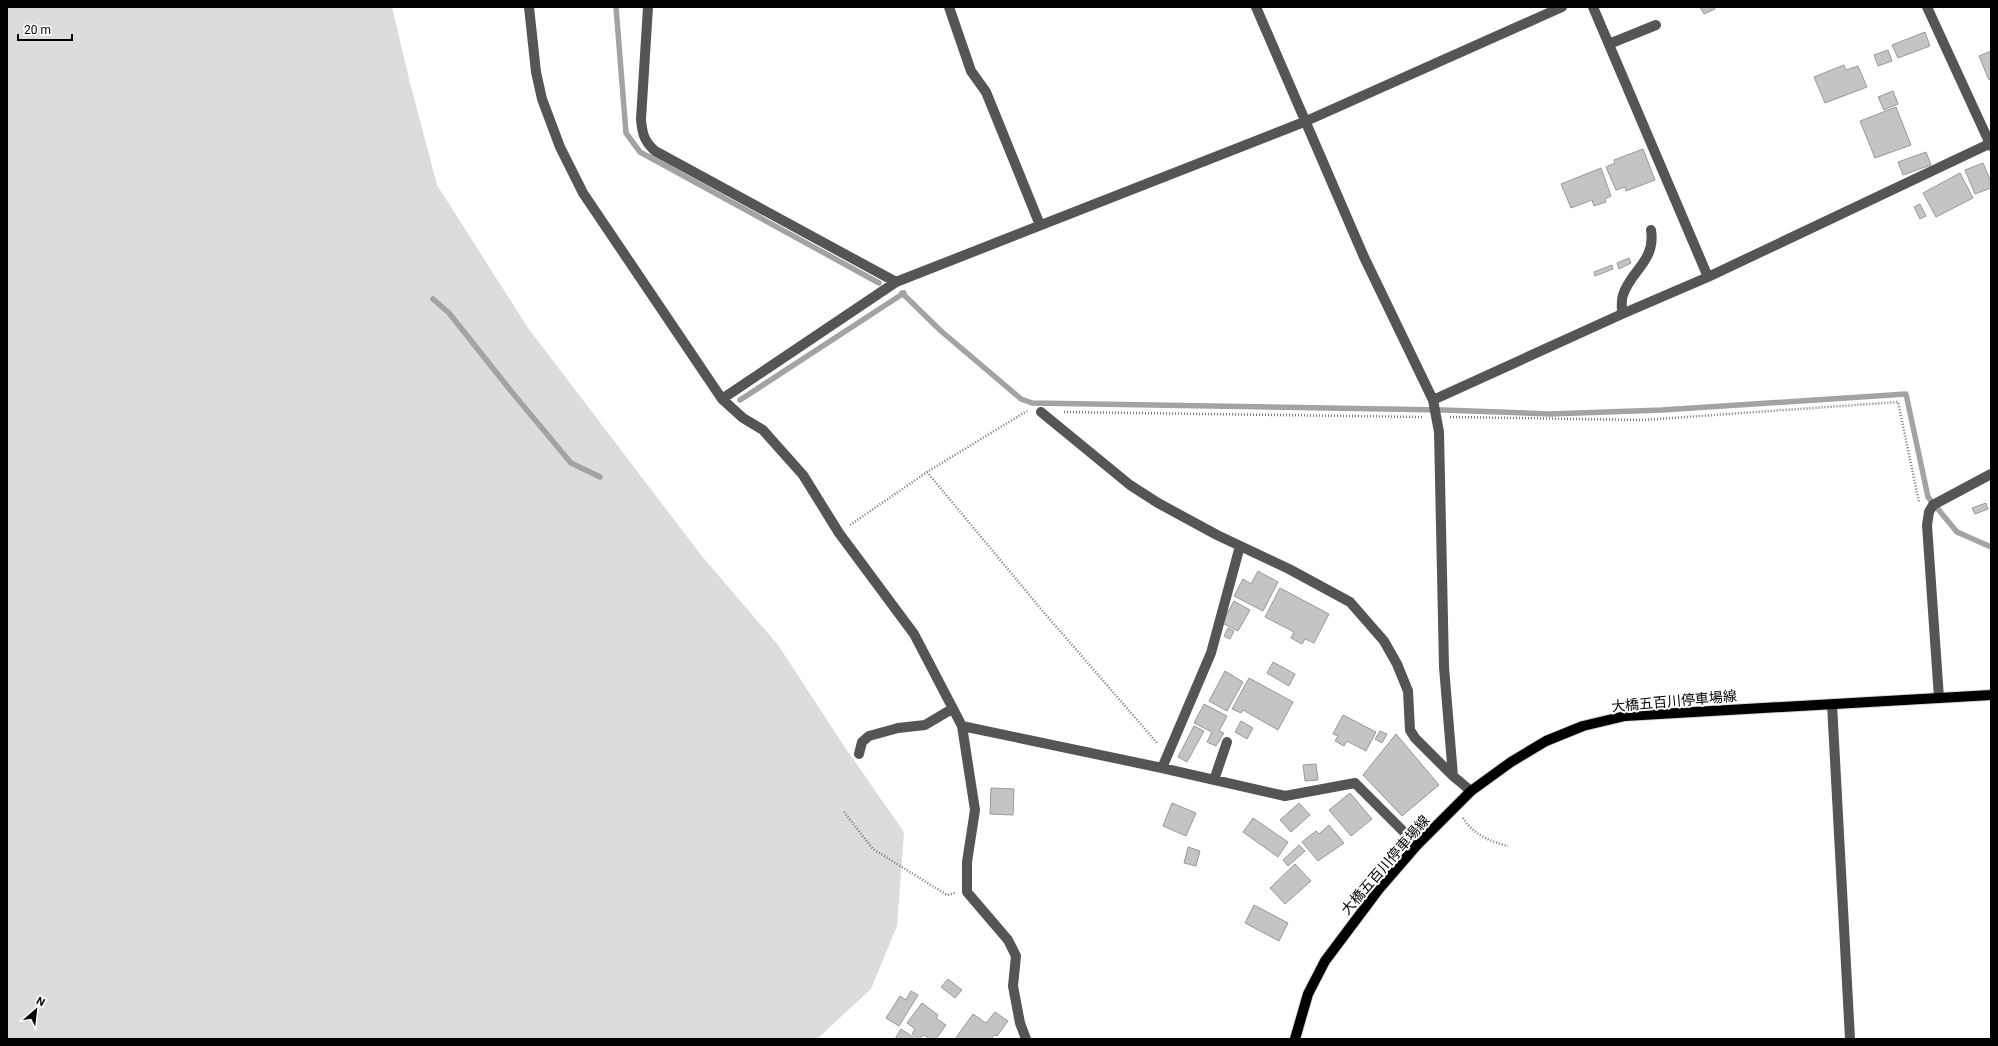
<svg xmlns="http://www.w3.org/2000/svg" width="1998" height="1046" font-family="Roboto,'Noto Sans JP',sans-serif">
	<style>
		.green { fill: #dcdcdc }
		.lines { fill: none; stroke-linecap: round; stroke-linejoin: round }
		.stream { stroke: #a3a3a3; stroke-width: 5.5 }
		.building { fill: #c4c4c4; stroke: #999 }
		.major-casing { stroke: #dbdbdb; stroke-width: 12 }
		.path { stroke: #777; stroke-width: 2.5; stroke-dasharray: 1 2; stroke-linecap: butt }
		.minor { stroke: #555; stroke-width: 10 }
		.major { stroke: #000; stroke-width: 10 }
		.labels { text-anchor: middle; stroke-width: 4; stroke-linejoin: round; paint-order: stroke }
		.street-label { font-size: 14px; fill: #000; stroke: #fff }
	</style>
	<rect width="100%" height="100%" fill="#fff"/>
	<path class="green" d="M7,7h385l17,72 28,106 91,143 173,227 77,90 66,101 60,86 -7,94 -26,63 -54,50h-810z"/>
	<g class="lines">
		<path class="stream" d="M616,7l10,126 14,19 239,131
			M902,293l39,38 80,68 11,4 411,7 107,4 112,-4 244,-16 22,103 29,35 34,15
			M433,299l16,14 62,78 60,72 29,14
			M740,400l164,-107"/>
	</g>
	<path class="building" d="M1700,7h14l1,2 -11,5z
		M1925,32l5,14 -32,12 -6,-13z
		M1888,50l4,11 -14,5 -4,-11z
		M1991,51v28l-2,1 -10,-24z
		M1844,65l2,5 12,-4 9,21 -42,16 -11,-26z
		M1893,91l5,13 -14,6 -6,-13z
		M1896,107l15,38 -36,13 -15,-37z
		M1643,149l12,31 -29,11 -1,-4 -9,3 -10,-23 9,-4 -1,-3z
		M1926,152l5,13 -28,10 -5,-13z
		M1983,163l8,19v6l-16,6 -10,-24z
		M1601,168l10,28 -6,3 1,3 -12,4 -2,-6 -21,8 -10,-24z
		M1960,173l13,25 -37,19 -13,-24z
		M1920,204l6,12 -6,3 -6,-12z
		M1629,258l2,5 -12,6 -2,-6z
		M1612,265l1,4 -18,7 -1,-4z
		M1986,503l2,6 -13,5 -3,-6z
		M1258,571l20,11 -15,29 -29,-15 9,-17 8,5z
		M1280,588l49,26 -15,29 -9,-4 -3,5 -11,-6 3,-6 -29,-15z
		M1234,601l16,9 -12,21 -16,-8z
		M1228,628l6,3 -4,8 -6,-3z
		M1273,662l22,12 -6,12 -22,-13z
		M1225,671l18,11 -16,29 -18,-10z
		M1249,678l44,24 -15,28 -35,-20 -2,3 -9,-4z
		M1204,704l23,12 -8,15 5,2 -8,13 -9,-4 5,-10 -18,-9z
		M1343,715l33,17 -10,19 -19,-10 -3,5 -9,-5 3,-5 -5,-2z
		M1241,721l12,7 -6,11 -12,-7z
		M1194,726l10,5 -17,31 -9,-5z
		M1380,731l7,3 -5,9 -7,-4z
		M1396,734l43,51 -37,31 -39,-41z
		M1316,764l2,16 -13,1 -2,-16z
		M991,788l23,1 -1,26 -23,-1z
		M1350,793l22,26 -21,17 -22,-26z
		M1172,803l24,10 -10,23 -23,-10z
		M1299,803l11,12 -19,17 -11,-12z
		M1253,818l35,24 -10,15 -35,-25z
		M1329,825l15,18 -26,18 -16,-19 14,-11 3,3z
		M1299,845l6,6 -17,15 -5,-6z
		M1188,847l12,4 -4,15 -12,-3z
		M1295,864l16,17 -26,23 -15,-16z
		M1254,905l34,18 -9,18 -34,-18z
		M948,979l14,11 -7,8 -14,-11z
		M911,991l7,4 -19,31 -13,-8 14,-22 6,4z
		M922,1003l16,12 -2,3 10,7 -10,14h-6l-6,-4 -5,4 -7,-5 3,-5 -8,-6z
		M995,1012l13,9 -11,15 -3,-1 -3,4h-36l18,-25 13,9z
		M901,1029l15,10h-21z"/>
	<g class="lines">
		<g class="major-casing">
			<path id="major" d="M1295,1039l13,-45 17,-33 54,-72 38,-44 54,-54 40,-29 35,-21 37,-15 42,-10 366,-21"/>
		</g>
		<path class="path" d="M1064,412l359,5
			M1450,417l193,3 255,-18 21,100
			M927,472l114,137 116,134
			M850,525l77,-53 100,-61
			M844,812l29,37 74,46 8,-2
			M1463,818c11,17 26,23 45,28"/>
		<path class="minor" d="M529,7l7,65 6,27 18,48 23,46 139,206 21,19 20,12 40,45 36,58 75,101 48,92 13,84 -8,52v30l41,48 8,16 -3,30 7,37 6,16
			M648,7l-7,112c1,14 3,22 14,32l241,131
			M949,7l22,64 15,21 54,133
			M1256,7l108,250 69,143 6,32 5,235 9,109 18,15
			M1593,7l115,270
			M1927,7l64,139
			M1609,44l47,-19
			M1622,314c0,-6 -1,-14 1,-19 8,-25 33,-34 28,-65
			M722,399l174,-117 408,-160 258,-115
			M1433,400l189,-86 86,-37 283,-134
			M1041,412l89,73 28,18 59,32 72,34 61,33 34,39 13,23 11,27 2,39 5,8 38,38
			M1939,698l-12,-173 2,-13 4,-7 58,-31
			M1832,704l18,335
			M962,726l200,42 123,28 70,-13 62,62
			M859,754l3,-12 7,-6 29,-8 27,-3 27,-16
			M1162,768l49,-115 29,-107
			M1214,780l13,-38"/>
		<use href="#major" class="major"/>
	</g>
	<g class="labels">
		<g class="street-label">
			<text transform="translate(1674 701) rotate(-5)" y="5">大橋五百川停車場線</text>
			<text transform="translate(1385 865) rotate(-49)" y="5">大橋五百川停車場線</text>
		</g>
	</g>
	<rect width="1998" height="1046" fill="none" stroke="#000000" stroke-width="16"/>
	<g transform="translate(36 1010) rotate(28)" stroke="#ffffff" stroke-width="3" paint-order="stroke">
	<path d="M0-3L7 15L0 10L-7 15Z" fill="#000000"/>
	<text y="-6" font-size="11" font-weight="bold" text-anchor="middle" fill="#000000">N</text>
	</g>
	<path d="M18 34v6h54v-6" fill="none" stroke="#000000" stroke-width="2"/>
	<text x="24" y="34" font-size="12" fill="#000000" stroke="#ffffff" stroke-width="3" paint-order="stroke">20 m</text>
</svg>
